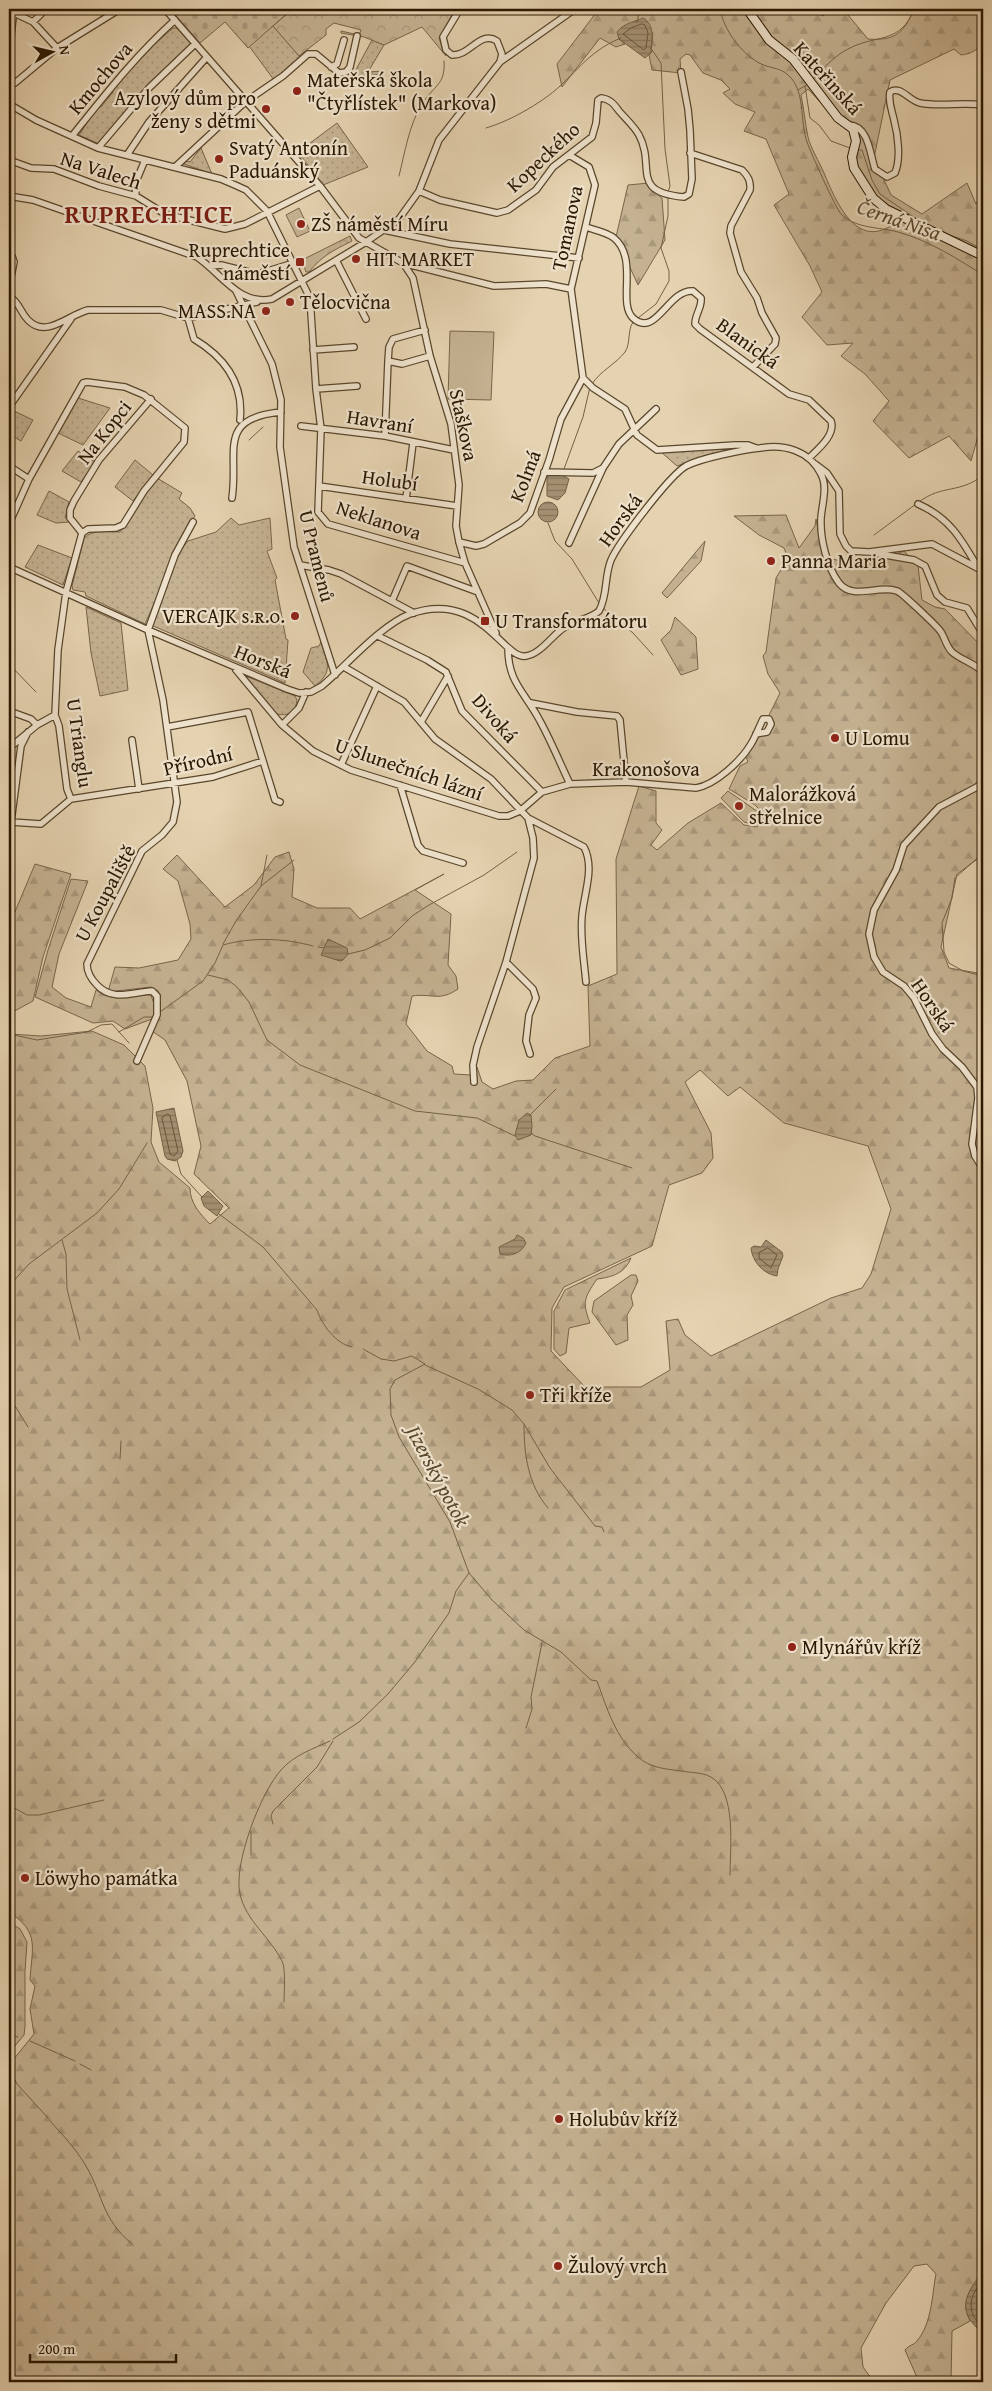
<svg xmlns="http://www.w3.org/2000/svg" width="992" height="2391" font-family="'Gentium Book Plus',serif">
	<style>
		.grass { fill: url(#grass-dots); stroke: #786449 }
		.forest { fill: url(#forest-firs); stroke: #786449; fill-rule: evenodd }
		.cemetery { fill: url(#cemetery-stones); stroke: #786449 }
		.park { fill: url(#park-crowns); stroke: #786449 }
		.pitch { fill: #c5b292; stroke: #786449 }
		.water { fill: url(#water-rules); stroke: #746146 }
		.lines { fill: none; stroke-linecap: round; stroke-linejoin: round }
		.shore { stroke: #68543a; stroke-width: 1 }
		.stream { stroke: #746146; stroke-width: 1 }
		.street-casing { stroke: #59462c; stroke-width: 8 }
		.secondary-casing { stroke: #2a1700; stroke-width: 10 }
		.street { stroke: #eee2cc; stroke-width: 5.5 }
		.secondary { stroke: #eee2cc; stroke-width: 8 }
		.poi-dot { fill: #8f2418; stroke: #eee2cc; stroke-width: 2 }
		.labels { text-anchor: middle; stroke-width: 4.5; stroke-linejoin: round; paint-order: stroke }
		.street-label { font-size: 20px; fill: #2a1700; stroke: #eee2cc }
		.poi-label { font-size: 20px; fill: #2a1700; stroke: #eee2cc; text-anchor: start }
		.water-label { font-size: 21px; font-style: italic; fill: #5b482e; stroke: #eee2cc }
		.district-label { font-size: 25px; font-weight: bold; letter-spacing: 1px; fill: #7a1f14; stroke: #eee2cc }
	</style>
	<defs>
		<pattern id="grass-dots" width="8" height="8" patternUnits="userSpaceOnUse" patternTransform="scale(1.25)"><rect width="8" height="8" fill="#c5b292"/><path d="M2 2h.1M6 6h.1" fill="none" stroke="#a9987c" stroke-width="1.8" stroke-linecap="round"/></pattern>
		<pattern id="forest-firs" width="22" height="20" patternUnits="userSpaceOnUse" patternTransform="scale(1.25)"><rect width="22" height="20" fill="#c5b292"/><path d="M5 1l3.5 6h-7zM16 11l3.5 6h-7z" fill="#a9987c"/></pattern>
		<pattern id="cemetery-stones" width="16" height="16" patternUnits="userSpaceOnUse" patternTransform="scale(1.25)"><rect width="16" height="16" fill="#c5b292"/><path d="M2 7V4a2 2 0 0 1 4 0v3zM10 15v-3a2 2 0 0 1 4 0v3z" fill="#a9987c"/></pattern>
		<pattern id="park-crowns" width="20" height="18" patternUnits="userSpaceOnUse" patternTransform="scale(1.25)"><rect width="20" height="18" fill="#c5b292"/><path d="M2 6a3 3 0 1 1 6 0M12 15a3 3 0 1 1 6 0" fill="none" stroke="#a9987c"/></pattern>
		<pattern id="water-rules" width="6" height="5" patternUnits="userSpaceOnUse" patternTransform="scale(1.25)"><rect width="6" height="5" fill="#a59274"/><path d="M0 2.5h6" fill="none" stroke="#87765d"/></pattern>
	</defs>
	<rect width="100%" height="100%" fill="#e5d2b0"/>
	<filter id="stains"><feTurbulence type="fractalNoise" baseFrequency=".004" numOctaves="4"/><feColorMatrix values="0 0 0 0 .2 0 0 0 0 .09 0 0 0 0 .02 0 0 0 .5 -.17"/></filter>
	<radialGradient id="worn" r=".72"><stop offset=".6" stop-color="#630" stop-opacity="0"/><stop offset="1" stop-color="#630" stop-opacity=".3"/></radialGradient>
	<path class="grass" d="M273,26l28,32 -27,22 -25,-34z
		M173,28h5l12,14v4l-91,98 -20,-9 19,-29 3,1 12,-15 -1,-3 37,-40z
		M372,40l12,5 -16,27 15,-1 -3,3 -28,3z
		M337,123l31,44 -45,18 -25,-33z
		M201,148l11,26 -28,-10 2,-3 4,1z
		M78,398l32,10 -27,37 -25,-12z
		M10,409l23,11 -12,21 -12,-7z
		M749,447l-47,10 -25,9 -16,-14z
		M78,451l17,11 -14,20 -19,-11z
		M135,460l18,15 -20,26 -18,-14z
		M157,478l25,15 -3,6 11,9 5,8 -7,11 -43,97 -59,-28 -1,-4 -12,-2 -1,-4 12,-48c9,-9 24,-6 36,-6z
		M49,491l20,11 -4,16 3,-1 1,5 -13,1 -19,-8z
		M231,518l8,7 31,-7 2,31 -5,2 10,27 -2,2 11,59 2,1 -3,43 -134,-58 27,-72 10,-12 28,-9z
		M38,545l34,13 -9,27 -38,-18z
		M86,607l35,16 7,67 -28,6 -9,-43z
		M321,642c6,21 13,29 -6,44l-12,-14 8,-24 8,-2z
		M248,677l47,19 2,4c-1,11 -9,17 -20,14l-30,-35z"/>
	<path class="forest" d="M599,9h216l7,7 14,-7h7l25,30c27,2 36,-6 46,-30h69v34c-6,7 -12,11 -22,12l-7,-6 -64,31 -16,78 17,37 31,19 45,-31 9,21 7,-11v225l-12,43 -22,-25 -40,22 -36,-37 16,-20 -24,-27 -24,-18 12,-13 -26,2 -25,-28 20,-25 -12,-26 -36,-61 15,-11 -23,-55 -22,-8 11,-19 -20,-8 -12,-11 7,-4 -9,-9 -18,-7 -13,-18 -4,-1 -6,5 1,14 -29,-3 -3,-15 2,-2 2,-20 -14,-13 -20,19 6,5 -9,3 -16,-9 -38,49 -5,-23zM808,89l27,29 18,16c0,11 -3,26 -1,36 6,20 27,36 42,48l1,5c-39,29 -59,-22 -71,-50 -5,-12 -13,-24 -16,-36 -3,-14 -4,-28 -7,-42z
		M649,183l5,9 8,6 3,42 -27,45 -22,-48 12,-52z
		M786,515l13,33 16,-22 1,-7 7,38 40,9 41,-15 14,15 4,34 13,7 10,2 38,39v207l-26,19 -16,73 8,21 34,6v1298c-13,16 -22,29 -13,49l-18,10 -1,51h-32l-14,-32c4,-5 9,-5 12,-9 15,-18 15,-46 19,-67l-9,-10 -13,2 -28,37 -25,45 2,19 8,11 8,4h-65l-1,-2 -2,2h-802v-317l25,-31 -4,-25 5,-23 -5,-6c2,-33 10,-48 -21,-68v-878l32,2 51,-5 32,14 21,21 8,42 -2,34 8,20 31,26c0,15 10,26 20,36l19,-16 -35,-34 7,-28 -14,-65 -22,-41 -13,-9c8,-14 11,-24 6,-40l-7,-4 -43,5 7,-25 24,1 39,-8 13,-21 -1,-15 -12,-43 -15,-12 14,-14 48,52 29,-22 21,-28 14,-5 5,17 -2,28 25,11h33l10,11 84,-45 -29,16 36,24 -3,51 8,11 2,13c-19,13 -26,4 -46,7l-6,28 21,27 25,15 2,8 17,1 2,-7 4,-1 5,15 11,7 23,-8 17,-1 22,-22 35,-12 -2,-60 29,-12 -1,-115 23,-73 17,5v32l6,7 -11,15 6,5 31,-27 33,-20 23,22 13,2 7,-13 -9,-9 -26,-16 11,-23 8,-4 -2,-5 11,-19 13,-6 4,-10 -5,-7 11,-22 -12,-19 -5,-18 3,-4 10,-74 12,-20 -4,-10 -25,-13 -25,-19zM700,1070l28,26 12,-9 44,36 84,23 23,63 -20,65 -9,14 -31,10 -120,58 -26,-21 -7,-16 -12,2 4,49 -29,17h-56l-34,-36 1,-43 12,-21 88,-41 17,-61 33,-12 11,-15 -2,-25 -26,-51z
		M705,541l-4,20 -34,37 -5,-5z
		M675,617l21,20 2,32 -17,6 -20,-35 10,-10z
		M35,864l36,10 -28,83 -10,44 -24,13v-88z
		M71,879l17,2 -29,73 -7,33 14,11 25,9 5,-17c18,14 35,4 55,5l5,15 -4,9 -27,10 -12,-8 -20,2 -58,-26 13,-47z
		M631,1258c-6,15 -18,19 -34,21 -13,19 -15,23 -7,44l-21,5 -3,25 -6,3 -6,-7v-38l11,-21z
		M631,1275h5l2,6 -7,15 2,9 -6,10 1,25 -12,5 -24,-33 2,-11z
		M9,1922l11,7 7,13 -2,29v56l-1,8 -15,18z"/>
	<path class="cemetery" d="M170,9h122l-44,39 -23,-26 -25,21z"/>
	<path class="park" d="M293,9h162l-16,29 7,18 -24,-29 -38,18 -20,-8 -23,-4v-2l18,4 2,-5 -27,-7 -8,6v6l-27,21 -26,-30z
		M350,236l2,5c-20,10 -30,15 -43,31h-3l-4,-12z"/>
	<path class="pitch" d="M299,208l11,23 -13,6 -11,-22z
		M450,331l44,1 -3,68 -43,-1z
		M728,791l33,23 -6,11 -11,-3 -23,-24z"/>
	<path class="water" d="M643,18c13,7 8,22 8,35l-6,5 -26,-19 -2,-7c7,-9 17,-10 26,-14z
		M552,475h10l7,4 -4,14 -7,7 -11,-4v-20z
		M538 512a10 10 0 1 1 20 0a10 10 0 1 1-20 0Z
		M328,939l19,9 1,6 -5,6 -3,1 -19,-6z
		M174,1108l9,43 -2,6 -6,4 -8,-2 -2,-3 -9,-44z
		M527,1113l4,2 1,11 -1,9 -13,5 -3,-5 4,-15z
		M208,1191l15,15 -6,10 -13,-10 -3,-8z
		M517,1235l6,3 3,5c-5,11 -16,14 -26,11l-1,-7 16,-8z
		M766,1240l16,12 1,4 -5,13 -1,7c-14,-2 -25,-15 -26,-28l3,-2 7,1z
		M983,2272v61c-27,-21 -19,-38 0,-61z"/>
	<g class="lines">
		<path class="shore" d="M642,24l3,1 3,8 -2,15 -2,2 -21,-16 8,-6z
			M168,1114l2,2 8,35 -4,5 -4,-2 -8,-36z
			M768,1248l9,7 -6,13 -12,-10v-5z
			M983,2280c-14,16 -18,32 0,47"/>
		<path class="stream" d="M720,9c4,21 20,43 39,54 14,7 22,3 33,16 13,17 8,43 15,63 3,9 29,67 34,72 15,15 39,13 57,18 32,9 58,26 85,43
			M637,22l3,-13
			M650,47l11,16 4,86 5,37 -2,6
			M812,80c11,-11 22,-24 36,-31 27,-15 53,-4 66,-40
			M805,86l5,32 9,7 12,16 19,7
			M798,90l10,-6
			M486,128c21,-6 44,-19 62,-32 27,-20 38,-44 73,-58
			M856,150h6l10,30 8,14 41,28
			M399,176c6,-24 10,-51 23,-72 11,-18 24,-19 22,-43
			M943,233l24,8 16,9
			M638,318l18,-14 13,-23v-10l-8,-23 7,-32v-20
			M592,384c8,-13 24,-20 33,-32 6,-9 2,-21 8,-30
			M983,410l-4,14 4,9
			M249,440l14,-13
			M564,469l19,-52 7,-30
			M919,502c23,-18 42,-8 64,-27
			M548,523l7,18 17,18 27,44
			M874,535l42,-31
			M603,608l30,25 20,22
			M9,664l27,28
			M983,853l-28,25 -3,20 -10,25 2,29 5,11 14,8 20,5
			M261,886l6,-31
			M223,944l13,-23 25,-35 33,-26
			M318,947l6,1
			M348,954l17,-4 25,-12 22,-22 17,-11 55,-30 33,-23
			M208,975l20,5 9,7 12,15 18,38 33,25 115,46 62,7 38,18
			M160,1012l43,-31 12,-18 8,-18c28,-8 61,-7 90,1
			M119,1032l25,-15h9
			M9,1034l28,6 50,-8 14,-7 11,-1 17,19
			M530,1115l26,-26
			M531,1133l4,3 97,32
			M177,1160l4,14 21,23
			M219,1214l44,33 54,63c5,15 19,34 35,37
			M62,1240l4,14 1,35 13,51
			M9,1286l20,-22 68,-51 22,-24 28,-46
			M363,1349l18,10 13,2 18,-5 13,8 -30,16 -5,9 1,26 8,22 51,85 19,51 23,27 32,30 37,22 30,28 6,1c10,27 18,56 41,76 12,11 28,12 43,14 10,2 21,1 30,6 26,15 19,72 19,98
			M425,1365l53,24 34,21 12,14 26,44 45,58 7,1 2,5
			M9,1396l19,31
			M524,1425c0,29 4,60 24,83
			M120,1459l1,-18
			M526,1728l6,-19 -1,-12 11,-54
			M333,1739l26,-17 28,-27 27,-32 35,-50 7,-22 13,-18
			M9,1805l18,10h12l65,-15
			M273,1824l-2,-8 2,-5 44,-44 16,-26
			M251,1855v-24
			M284,2002c0,-9 2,-34 -2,-41 -12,-24 -36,-40 -42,-67 -7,-30 21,-102 41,-124 13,-15 32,-21 49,-29
			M9,2035l9,2
			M30,2041l45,20
			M80,2064l11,6
			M10,2071l7,13 31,34
			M50,2121c13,14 26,28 36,45 18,31 15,52 46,78"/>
		<g class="street-casing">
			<path id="street" d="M165,9l155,177 39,52 44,25 10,15 17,78 21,68 8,61 -3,41 3,16 6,21 31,70
				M14,13l19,9 13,-13
				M33,22l24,26
				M9,54l5,-45
				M500,62l75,-53
				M331,67l6,-3 7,-24
				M15,83l42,-35 63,-39
				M9,104l27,16 62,28 123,31 14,6 11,5 21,21 43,87 6,91 5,40 -3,83 10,12 137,39
				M849,125c20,1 21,30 26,44l12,8 8,-4c6,-14 3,-38 -1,-53 -2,-10 -6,-17 -4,-28 11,-7 19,9 30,11 21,4 42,-1 63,2
				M72,136c33,-41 64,-81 103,-116
				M98,148l51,-60 46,-44
				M690,153l52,17c6,6 9,11 8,20l-19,36 -1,7 11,39 16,26 5,15 14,25 -1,6 -22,23
				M127,155l22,-33 57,-64
				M569,155l20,12 6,18 -24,104 12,89 10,10 32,21 12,26 20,15 78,-5h13l8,3
				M9,160l22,8 23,1 45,17 37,10 29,18 60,15 20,-5 75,-38
				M175,167l70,-65 38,-26 25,-22h8l23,19 7,-1 4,-5 7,-31
				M419,191l21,9 57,13 11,-3 28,-20 17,-23 39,-30 4,-14 2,-23 3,-2c9,1 13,6 18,13 6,7 15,15 20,24 17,32 -10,57 45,62l5,-3 3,-15 -2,-49 -2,-21 -7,-37
				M9,196l24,4 164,57c25,17 42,49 75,42l94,-57 33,-23 20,-28 20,-51 61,-78 2,-8 -5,-13c-17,-11 -27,15 -45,14l-6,-5 -3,-13 17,-28
				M136,196l-1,-12 10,-24
				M586,227c8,3 21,5 28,11 25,21 3,65 19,80 23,21 35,-29 60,-27l8,7c1,10 -6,16 -6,26l5,5 89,65 20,6 22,21c5,14 -14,29 -22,37
				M384,230l66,14 129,14
				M9,256h3l2,6 -5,25
				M336,260l30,59
				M403,263l91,23 52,-2 25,5
				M211,266l10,-1 37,9 36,-11
				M236,291l36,73 9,36 -1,47 14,100 41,128
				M9,296c12,8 10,15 19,24 18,19 40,-5 60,-10h73l27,8 69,-16
				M188,318l6,21c30,18 50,44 46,81
				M313,350l41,-3
				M388,361l1,-14 4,-8 32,-9
				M316,389l41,-3
				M9,407l62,-88
				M301,426l84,10 69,14
				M385,436l3,-75 14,3 28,-8
				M815,464l12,9 12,18 1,43 6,12 5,5 18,1 63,-8 51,27
				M9,466l20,13
				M544,472l49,1 10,-5
				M319,486l138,20
				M232,498c7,-46 -16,-80 49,-86
				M406,499l7,-56
				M918,504c32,14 44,36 60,64
				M9,524l20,-45 54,-96 4,-1 38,5 19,8 41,33 -1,14 -40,49 -21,34 -7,3 -28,1 -6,4 -16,59 -8,58 -3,65 4,11 8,63 4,10
				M82,533l-12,-15v-8l4,-9 25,-41 52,-61
				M459,542l17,4 8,-2 36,-21 10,-10 19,-53 12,-41 22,-41
				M569,543l34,-75 16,-24 37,-35
				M874,553l40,7 11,6 12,29 8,7 22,6 16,26
				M300,565l29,5 12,4 73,39
				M9,567l139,63 139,59 12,4 12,-1 11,-6c25,-21 59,-61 88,-72 70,-25 93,46 116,42 15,-2 27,-22 39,-29 11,-7 25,-8 34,-16 9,-16 5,-34 12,-51 8,-18 58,-84 75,-94 15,-8 56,-16 74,-18 24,-4 49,2 61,26 7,13 1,30 0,44 -1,21 6,49 18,65 14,18 40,1 58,8 4,1 41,36 44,41 4,6 5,14 11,20 9,8 22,11 31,20
				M392,601l15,-35 71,26
				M148,630l27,-75 18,-33
				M378,636l49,24 19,12 16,39 80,81
				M508,648c0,35 17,44 32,73 11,20 20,42 30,63
				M344,667l60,35 31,37 56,40 37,39 56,29c11,21 0,46 -2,69 -2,22 2,44 4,66
				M236,670l46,55 31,26 38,19 148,46h9l12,-5 22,-19 28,-8 56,-2 70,6c19,-3 45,-27 55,-44 5,-8 8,-17 12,-25h6l2,5 -4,8 -11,2
				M531,703l46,9 40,4 3,4 6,62
				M9,711l22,8 6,6
				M421,722l27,-46
				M282,725l17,-17 7,-16
				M167,727l81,-15 27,88 5,2
				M28,732l-7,14 -10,76 30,2 30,-25
				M132,740l7,49
				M9,748l28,-23 18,-10
				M341,765l36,-79
				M983,781l-6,6 -38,20 -35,38 -8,25 -22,40 -5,24 5,23 9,15 21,14 10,12 18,36 11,15 19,18 15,20 1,11 -6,46 3,12 8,13
				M400,785l18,60 5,6 40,12
				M71,799l142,-22 50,-16
				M506,962l27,27 3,9 -7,17 -3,26 4,13
				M137,1061l20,-46v-19l-5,-5c-20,1 -39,11 -55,-6 -6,-6 -10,-13 -10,-21l55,-113 20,-16 11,-13 4,-20 -14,-102 -15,-70
				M474,1082l-1,-17 4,-18 29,-85 28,-104 -1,-20 -5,-20"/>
		</g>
		<g class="secondary-casing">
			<path id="secondary" d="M747,9l22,31 24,19 45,59 15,11 3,12 -4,16 2,11 19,30 13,11 97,47"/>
		</g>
		<use href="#street" class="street"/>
		<use href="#secondary" class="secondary"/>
	</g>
	<g class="poi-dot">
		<circle cx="297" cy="91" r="5"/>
		<circle cx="266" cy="109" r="5"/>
		<circle cx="219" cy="159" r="5"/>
		<circle cx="301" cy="224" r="5"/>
		<circle cx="356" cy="259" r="5"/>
		<rect x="295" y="257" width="10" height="10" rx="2.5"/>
		<circle cx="290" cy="302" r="5"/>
		<circle cx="266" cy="311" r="5"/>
		<circle cx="771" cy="561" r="5"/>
		<circle cx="295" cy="616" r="5"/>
		<rect x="480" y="616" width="10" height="10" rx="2.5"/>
		<circle cx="835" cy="738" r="5"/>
		<circle cx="739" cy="806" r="5"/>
		<circle cx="530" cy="1395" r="5"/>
		<circle cx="792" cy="1647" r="5"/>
		<circle cx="25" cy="1878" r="5"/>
		<circle cx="559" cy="2119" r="5"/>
		<circle cx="558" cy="2266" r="5"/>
	</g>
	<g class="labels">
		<g class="street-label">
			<text transform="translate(100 78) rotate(-50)" y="7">Kmochova</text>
			<text transform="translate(828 78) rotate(48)" y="7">Kateřinská</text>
			<text transform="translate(543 157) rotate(-43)" y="7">Kopeckého</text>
			<text transform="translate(101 170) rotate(18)" y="7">Na Valech</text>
			<text transform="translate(567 228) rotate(-78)" y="7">Tomanova</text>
			<text transform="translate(748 343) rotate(36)" y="7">Blanická</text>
			<text transform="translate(380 421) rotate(9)" y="7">Havraní</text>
			<text transform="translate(464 425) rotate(78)" y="7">Staškova</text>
			<text transform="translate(104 432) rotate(-52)" y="7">Na Kopci</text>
			<text transform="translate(525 476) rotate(-69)" y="7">Kolmá</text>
			<text transform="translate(390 480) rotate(8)" y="7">Holubí</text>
			<text transform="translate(379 520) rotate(18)" y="7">Neklanova</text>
			<text transform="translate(620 520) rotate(-54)" y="7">Horská</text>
			<text transform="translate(317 556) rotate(76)" y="7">U Pramenů</text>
			<text transform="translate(263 661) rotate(22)" y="7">Horská</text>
			<text transform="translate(495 718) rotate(49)" y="7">Divoká</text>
			<text transform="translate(80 743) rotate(82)" y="7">U Trianglu</text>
			<text transform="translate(198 761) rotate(-13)" y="7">Přírodní</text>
			<text transform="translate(409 769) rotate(19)" y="7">U Slunečních lázní</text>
			<text x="646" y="776">Krakonošova</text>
			<text transform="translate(105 893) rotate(-62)" y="7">U Koupaliště</text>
			<text transform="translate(933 1005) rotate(56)" y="7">Horská</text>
		</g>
		<g class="poi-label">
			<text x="307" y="87">Mateřská škola<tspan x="307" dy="23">"Čtyřlístek" (Markova)</tspan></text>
			<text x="256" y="105" text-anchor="end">Azylový dům pro<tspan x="256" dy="23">ženy s dětmi</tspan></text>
			<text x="229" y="155">Svatý Antonín<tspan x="229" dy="23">Paduánský</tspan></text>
			<text x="311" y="231">ZŠ náměstí Míru</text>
			<text x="290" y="257" text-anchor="end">Ruprechtice<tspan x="290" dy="23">náměstí</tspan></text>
			<text x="366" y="266">HIT MARKET</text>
			<text x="300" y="309">Tělocvična</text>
			<text x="256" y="318" text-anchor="end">MASS.NA</text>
			<text x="781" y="568">Panna Maria</text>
			<text x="285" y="623" text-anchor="end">VERCAJK s.ʀ.ᴏ.</text>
			<text x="495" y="628">U Transformátoru</text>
			<text x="845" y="745">U Lomu</text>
			<text x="749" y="801">Malorážková<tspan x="749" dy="23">střelnice</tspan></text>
			<text x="540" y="1402">Tři kříže</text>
			<text x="802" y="1654">Mlynářův kříž</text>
			<text x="35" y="1885">Löwyho památka</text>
			<text x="569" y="2126">Holubův kříž</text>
			<text x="568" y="2273">Žulový vrch</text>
		</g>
		<g class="water-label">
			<text transform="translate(899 220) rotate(19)" y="7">Černá Nisa</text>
			<text transform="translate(438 1476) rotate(62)" y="7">Jizerský potok</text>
		</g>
		<g class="district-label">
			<text x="149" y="223">RUPRECHTICE</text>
		</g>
	</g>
	<rect width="992" height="2391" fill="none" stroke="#e5d2b0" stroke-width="30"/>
	<rect x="10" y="10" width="972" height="2371" fill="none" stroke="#2a1700" stroke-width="2.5"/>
	<rect x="15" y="15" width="962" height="2361" fill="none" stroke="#2a1700"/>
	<g transform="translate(52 52) rotate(82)" stroke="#eee2cc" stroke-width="4" paint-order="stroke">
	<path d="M0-4L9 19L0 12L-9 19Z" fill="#2a1700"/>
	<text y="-8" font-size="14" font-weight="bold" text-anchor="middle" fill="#2a1700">N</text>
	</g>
	<path d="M30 2354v8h146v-8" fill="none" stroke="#2a1700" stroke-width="2.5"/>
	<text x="38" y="2354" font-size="15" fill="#2a1700" stroke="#eee2cc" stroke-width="4" paint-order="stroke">200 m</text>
	<rect width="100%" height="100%" filter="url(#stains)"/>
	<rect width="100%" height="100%" fill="url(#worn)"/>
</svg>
